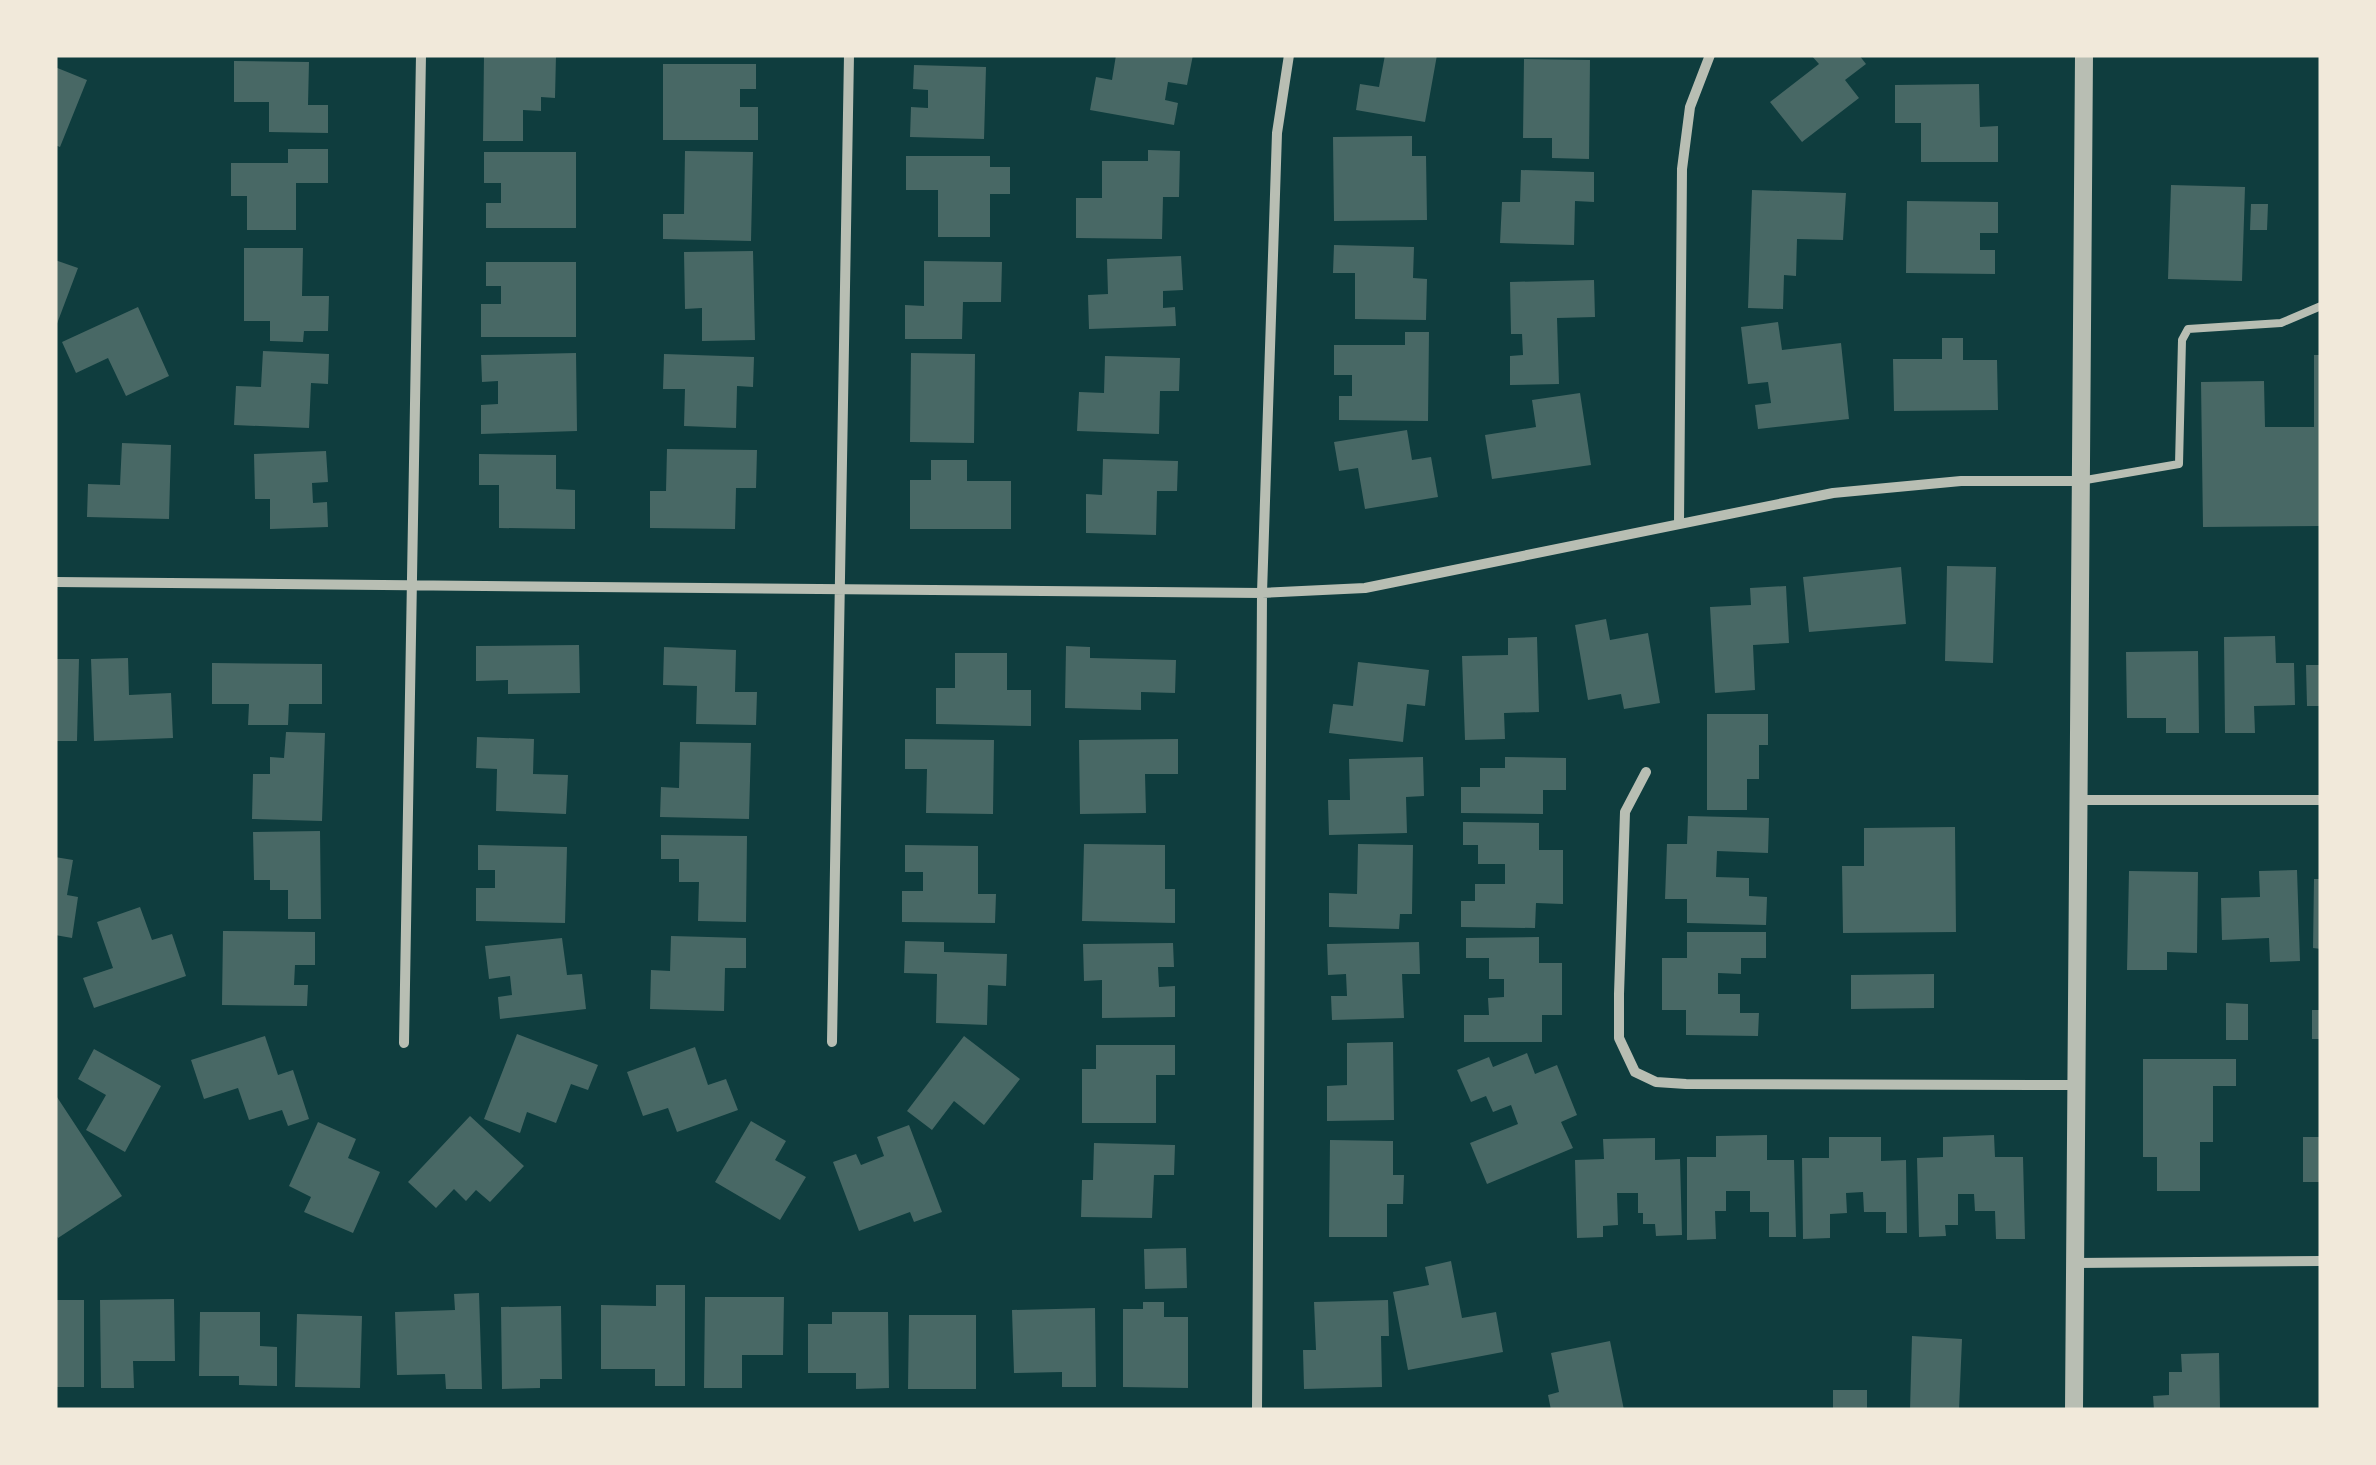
<svg xmlns="http://www.w3.org/2000/svg" width="2376" height="1465" font-family="'Noto Sans',sans-serif">
	<style>
		.building { fill: #486865 }
		.lines { fill: none; stroke-linecap: round; stroke-linejoin: round }
		.service { stroke: #b8beb3; stroke-width: 8 }
		.minor { stroke: #b8beb3; stroke-width: 10 }
		.tertiary { stroke: #b8beb3; stroke-width: 18 }
	</style>
	<rect width="100%" height="100%" fill="#0f3d3e"/>
	<path class="building" d="M484,55h72l-1,43 -14,-1v14l-18,-1v31h-40z
		M1116,55h77l-6,30 -19,-3 -3,18 13,3 -4,22 -84,-15 6,-33 16,3z
		M1385,55h52l-12,67 -69,-12 4,-26 19,3z
		M1811,55h48l7,9 -21,16 14,18 -57,44 -32,-40 49,-38z
		M1524,59l66,1 -1,99 -37,-1v-20h-29z
		M234,61l75,1 -1,43h20v28l-59,-1v-30h-35z
		M663,64h93v25h-16v18h18v33h-95z
		M914,65l72,2 -2,72 -74,-2 1,-30 17,1v-18l-15,-1z
		M55,67l32,13 -27,67 -5,-2z
		M1979,84l1,43 18,-1v36h-77v-39h-26v-38z
		M1412,136v20h14l1,64 -93,1 -1,-84z
		M288,149h40v34h-32v47h-49v-34h-16v-33h57z
		M1148,150l32,1 -1,46h-16l-1,42 -86,-1v-40h26v-37h46z
		M685,151l68,1 -2,89 -88,-2v-25h21z
		M484,152h92v76h-90v-25h15v-20h-17z
		M906,156h84v11h20v27h-20v43h-52v-47h-32z
		M1521,170l73,2v30l-19,-1 -1,44 -74,-2 2,-41h18z
		M2171,185l74,2 -3,94 -74,-2z
		M1752,190l94,3 -3,47 -46,-1 -1,37 -12,-1 -1,34 -35,-1z
		M1907,201l91,1v31h-18v17h15v24l-89,-1z
		M2251,204h17l-1,26h-17z
		M1334,245l80,2 -1,31 14,1 -1,41 -71,-1v-46h-22z
		M244,248h59l-1,48h27l-1,35h-24l-1,11 -33,-1v-20h-26z
		M753,251l2,89 -53,1v-33l-17,1 -1,-57z
		M1181,256l2,34 -20,1v17l12,-1 1,19 -87,3 -1,-34 20,-1 -1,-35z
		M55,260l23,8 -23,61z
		M924,261l78,1 -1,40h-38l-1,37h-57v-34l19,1z
		M486,262h90v75h-95v-33h20v-18h-15z
		M1594,280l1,37 -38,1 2,66 -49,1v-29l13,-1 -1,-21h-11l-1,-52z
		M138,307l31,69 -43,20 -18,-38 -32,15 -14,-31z
		M1778,322l4,28 59,-7 8,76 -91,10 -3,-24 16,-2 -3,-21 -20,2 -7,-57z
		M1405,332h24l-1,89 -89,-1v-24h13v-21h-18v-30h71z
		M1942,338h21v22h34l1,50 -104,1 -1,-52h49z
		M263,351l66,3 -1,30 -17,-1 -2,45 -75,-3 2,-39 25,1z
		M576,353l1,78 -96,3v-29l17,-1v-23l-16,1 -1,-27z
		M911,353l64,1 -1,89 -64,-1z
		M664,354l90,3 -1,30 -16,-1 -1,42 -52,-2 1,-37h-22z
		M2314,355h7v171l-118,1 -2,-145 63,-1 1,46h49z
		M1105,356l75,2 -1,33h-19l-1,43 -82,-3 2,-39 25,1z
		M1580,393l11,72 -99,14 -7,-44 51,-8 -4,-27z
		M1407,430l5,30 19,-3 7,40 -73,12 -7,-41 -19,3 -5,-29z
		M122,443l49,2 -2,74 -82,-2 1,-33 32,1z
		M667,449l90,1 -1,38h-20l-1,41 -85,-1v-37h16z
		M326,451l2,31 -16,1 1,20 14,-1 1,25 -58,2v-30h-15l-1,-45z
		M479,454l77,1v34l19,1v39l-76,-1v-43h-20z
		M1103,459l75,2 -1,30h-20l-1,44 -70,-2v-39l16,1z
		M931,460h36v21h44v48h-101v-49h21z
		M1947,566l49,1 -3,96 -48,-2z
		M1901,567l5,57 -97,8 -6,-55z
		M1786,586l3,57 -36,2 2,45 -40,3 -5,-86 41,-2 -1,-17z
		M1606,619l4,21 38,-7 12,70 -36,6 -3,-15 -33,6 -13,-75z
		M2275,636l1,27h18l1,42 -41,1 1,27h-30l-1,-96z
		M1537,637l2,75 -35,1 1,26 -40,1 -3,-84 46,-1v-17z
		M579,645l1,48 -72,1v-14l-32,1v-35z
		M1066,646l24,1v11l86,2 -1,33 -34,-1v18l-76,-2z
		M664,647l72,3 -1,42h22l-1,33 -60,-1 1,-38 -34,-1z
		M2198,651l1,82h-33v-15h-39l-1,-66z
		M955,653h52v37h24v36l-95,-2v-36h19z
		M128,658l1,37 42,-2 2,45 -79,3 -3,-82z
		M55,659h24l-2,82h-22z
		M1358,662l71,8 -4,36 -18,-2 -4,38 -74,-9 4,-29 20,2z
		M212,663l110,1v40h-33l-1,21h-40l1,-21h-37z
		M2306,665h15v41h-14z
		M1707,714h61v31h-9v34h-12v31h-40z
		M286,732l39,1 -3,88 -70,-2 1,-45h17v-17l14,1z
		M477,737l57,2 -1,35 35,1 -2,39 -70,-3 1,-42 -21,-1z
		M905,739l89,1 -1,74 -67,-1 1,-44h-22z
		M1178,739v35h-33l1,39 -66,1 -1,-74z
		M680,742l71,1 -2,76 -89,-2 1,-30 18,1z
		M1423,757l1,39 -18,1 1,36 -78,2 -1,-35h22l-1,-41z
		M1505,757l61,1v32h-23v24l-82,-1v-26h19v-19h25z
		M1688,816l81,2 -1,35 -51,-2 -1,26 33,1v18l18,1 -1,28 -79,-2v-24h-22l2,-55h20z
		M1463,822l76,1v27h24v54l-27,-1 -1,25 -74,-1v-26h14v-17h30v-20h-27v-19h-15z
		M1955,827l1,105 -113,1 -1,-67h22v-38z
		M320,831l1,88h-33v-29h-18v-10h-16l-1,-48z
		M661,835l86,1 -1,86 -48,-1 1,-39h-20v-23h-18z
		M1084,844l81,1v44h10v34l-93,-2z
		M1358,844l55,1 -1,69h-12l-1,15 -70,-2v-34l28,1z
		M478,845l89,2 -2,76 -89,-2v-33h19v-18h-17z
		M905,845l73,1v48h18l-1,29 -93,-1v-31h21v-19h-18z
		M55,857l18,3 -6,35 11,2 -6,41 -17,-3z
		M2297,870l3,91 -30,1 -1,-24 -47,2 -1,-42 39,-1 -1,-26z
		M2129,871l69,1 -1,81 -30,-1v18h-40z
		M2314,879h7v70l-8,-1z
		M140,907l12,33 20,-6 14,42 -92,32 -11,-30 30,-10 -16,-46z
		M223,931l92,1v33h-20l-1,20h14l-1,21 -85,-1z
		M1687,932h79v26h-25v16l-23,-1v21h22v19h19l-1,23 -72,-1v-25h-24v-52h25z
		M671,936l75,2v30h-21l-1,43 -74,-2 1,-39 19,1z
		M1539,937v26h23v52h-20v27h-78v-27h25l-1,-17 16,-1v-18h-15v-21h-23v-20z
		M562,938l5,37 15,-1 4,35 -86,10 -2,-22 14,-2 -2,-19 -21,3 -4,-33z
		M905,941l39,1v10l63,2 -1,32 -18,-1 -1,40 -51,-2 1,-49 -33,-1z
		M1419,942l1,32h-18l2,44 -72,2 -1,-24h16l-1,-22 -18,1 -1,-31z
		M1173,943l1,24h-16l1,20 16,-1v31l-73,1v-38l-18,1 -1,-37z
		M1934,974v34l-83,1v-34z
		M2226,1003l22,1v36h-22z
		M2312,1010h9v29h-9z
		M517,1034l81,31 -10,25 -17,-6 -15,39 -29,-11 -7,21 -36,-14z
		M265,1036l13,39 15,-5 16,49 -21,7 -6,-16 -33,10 -11,-32 -34,11 -13,-39z
		M964,1036l56,43 -36,46 -30,-24 -22,29 -25,-19z
		M1393,1042l1,78 -67,1v-35l20,-1v-42z
		M1096,1045h79v30h-19v48h-74v-54h14z
		M695,1047l13,38 18,-6 12,31 -61,22 -9,-24 -25,8 -16,-44z
		M94,1049l67,37 -36,66 -39,-22 20,-35 -28,-16z
		M1527,1053l8,21 22,-9 20,50 -16,7 12,26 -86,36 -17,-41 48,-19 -7,-19 -18,7 -7,-16 -15,6 -14,-32 32,-13 4,10z
		M2143,1059h93v27h-23v56h-13v49h-43v-34h-14z
		M55,1094l67,102 -64,42 -3,-5z
		M470,1116l54,50 -34,36 -14,-12 -10,11 -12,-12 -18,19 -28,-26z
		M751,1121l35,20 -11,19 31,17 -26,43 -65,-38z
		M318,1122l38,17 -8,19 32,14 -27,61 -49,-21 7,-15 -22,-11z
		M909,1125l33,87 -28,10 -4,-10 -51,19 -26,-69 23,-8 5,11 23,-9 -7,-19z
		M1767,1135v25h27l2,77h-27v-25h-19v-21h-24v20h-11l1,28 -29,1v-83h29v-21z
		M1994,1135l1,22h28l2,82h-29l-1,-28h-20l-1,-17h-16v31h-13l1,11 -27,1 -2,-79 26,-1v-20z
		M1829,1137h52v24l25,-1 1,73h-21v-21h-22l-1,-20 -17,1 1,20 -17,1v24l-27,1 -1,-81h27z
		M2303,1137h18v45h-18z
		M1655,1138v22l25,-1 2,76 -26,1 -1,-12h-12v-11h-5v-20h-21l1,32 -15,1v11l-26,1 -2,-78 29,-1 -1,-20z
		M1330,1140l63,1v34h11l-1,29h-16v33h-58z
		M1094,1143l81,2 -1,30h-20l-2,43 -71,-1 1,-37h11z
		M1186,1248l1,40 -42,1 -1,-40z
		M1451,1261l11,57 34,-6 7,40 -95,18 -15,-78 36,-7 -4,-18z
		M656,1285h29v101h-30v-17h-54v-64l55,1z
		M479,1293l3,96h-36l-1,-15 -48,1 -2,-63 60,-2 -1,-16z
		M705,1297h79l-1,58h-41v33h-38z
		M174,1299l1,62h-42l1,27h-33l-1,-88z
		M55,1300h29v87h-29z
		M1388,1300l1,36h-8l1,51 -78,2 -1,-39h13l-2,-48z
		M1143,1302h21v15h24v71l-65,-1v-78h20z
		M561,1306l1,73h-22v9l-38,1 -1,-82z
		M1095,1308l1,79h-34v-15l-48,1 -2,-63z
		M200,1312h60v34l17,1v39l-38,-1v-9h-40z
		M832,1312h56l1,76 -33,1v-16h-48v-49h24z
		M297,1314l65,2 -2,72 -65,-1z
		M909,1315h67v74h-68z
		M1912,1336l50,3 -3,71h-49z
		M1610,1341l14,69h-73l-3,-15 11,-3 -8,-39z
		M2219,1353l1,57h-66l-1,-14 16,-1v-23h13l-1,-18z
		M1833,1390h34v20h-34z"/>
	<g class="lines">
		<path class="service" d="M2080,481l99,-17 3,-124 6,-11 93,-6 40,-17"/>
		<path class="minor" d="M1679,523l3,-354 8,-62 20,-52
			M55,582l1207,11 103,-5 468,-95 128,-12h119
			M1646,772l-21,40 -6,182v44l16,34 21,10 30,2 390,1
			M2082,800h239
			M832,1042l17,-987
			M404,1043l17,-988
			M2075,1263l246,-2
			M1257,1410l5,-817 15,-460 12,-78"/>
		<path class="tertiary" d="M2074,1410l10,-1355"/>
	</g>
	<rect width="2376" height="1465" fill="none" stroke="#f1e9da" stroke-width="115"/>
</svg>
